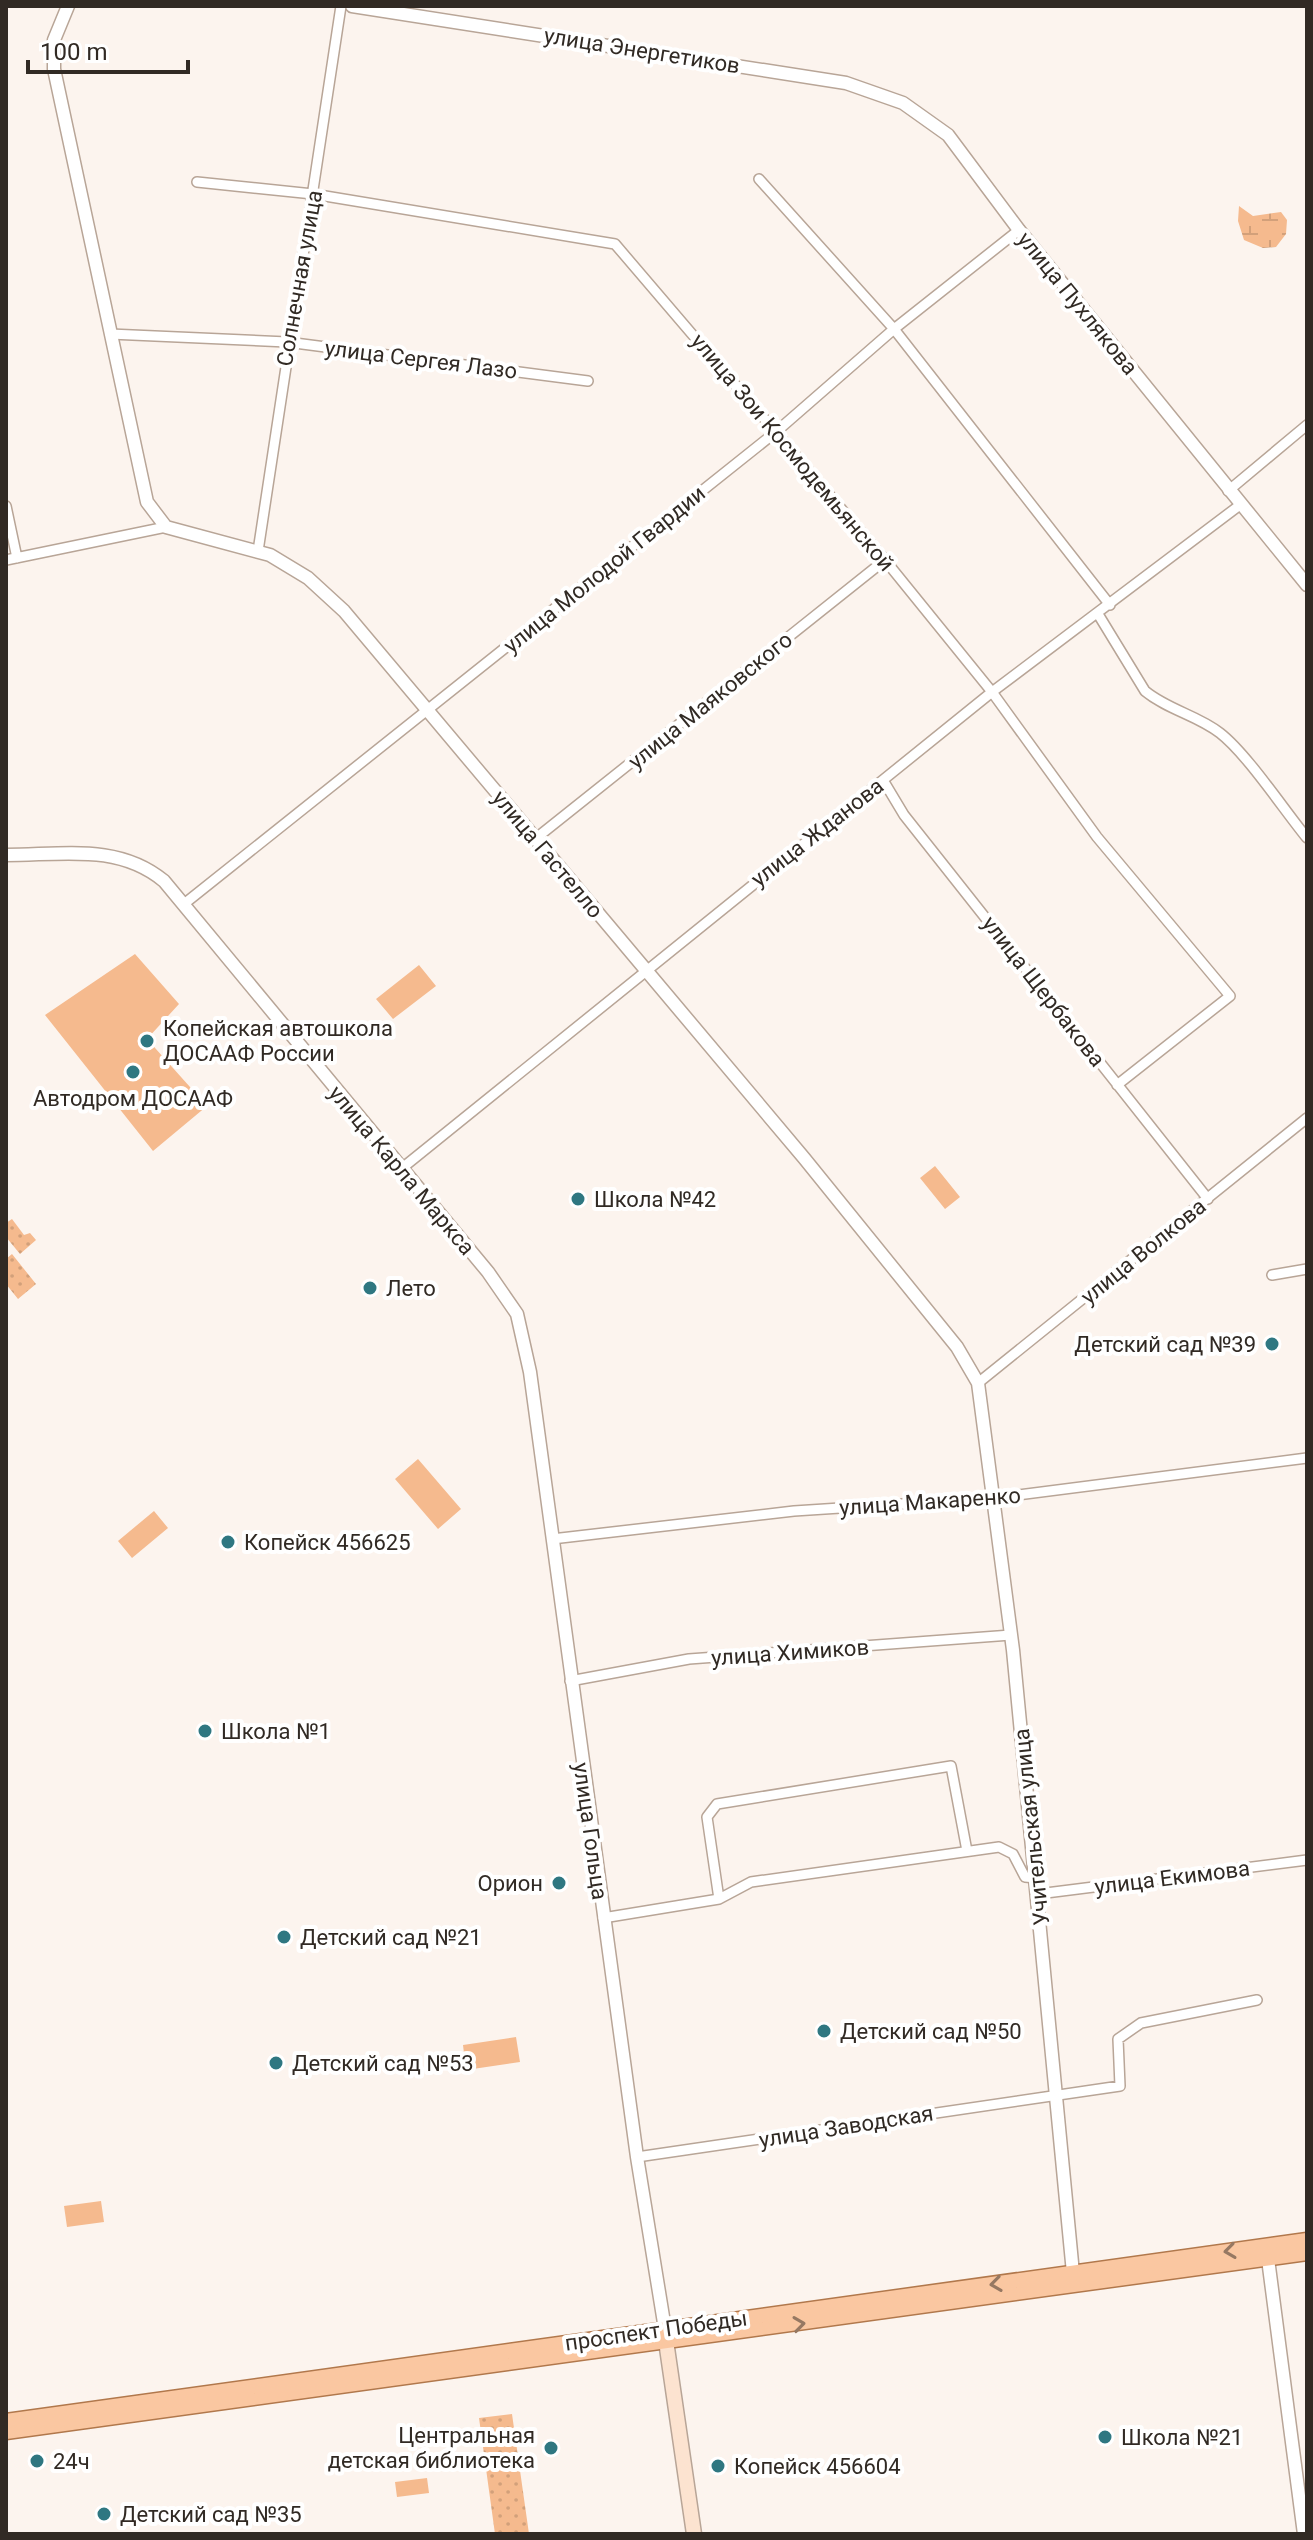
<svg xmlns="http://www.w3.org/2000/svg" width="1313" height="2540" font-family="Roboto,sans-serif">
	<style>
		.grass { fill: #f5ba8e }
		.wetland { fill: url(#wetland-marsh) }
		.park { fill: url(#park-dots) }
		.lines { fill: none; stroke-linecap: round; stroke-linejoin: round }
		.minor-casing { stroke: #b8a597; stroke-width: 12 }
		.tertiary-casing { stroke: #b8a597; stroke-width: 15 }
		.secondary-casing { stroke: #b8a597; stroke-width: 17 }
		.primary-casing { stroke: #b1784c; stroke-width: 17 }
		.minor { stroke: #fff; stroke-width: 9 }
		.tertiary { stroke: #fff; stroke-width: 12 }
		.secondary { stroke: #fce3d0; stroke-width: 14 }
		.primary { stroke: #fac7a1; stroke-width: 14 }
		.oneway { stroke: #967862 }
		.poi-dot { fill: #2f7781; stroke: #fff; stroke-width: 3 }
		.labels { text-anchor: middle; stroke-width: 8; stroke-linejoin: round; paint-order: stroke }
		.street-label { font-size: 22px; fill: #312a24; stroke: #fff }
		.poi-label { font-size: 22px; fill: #312a24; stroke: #fff; text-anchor: start }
	</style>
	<defs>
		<pattern id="wetland-marsh" width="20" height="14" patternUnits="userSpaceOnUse" patternTransform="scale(2)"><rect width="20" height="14" fill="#f5ba8e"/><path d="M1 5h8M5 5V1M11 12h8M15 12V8" fill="none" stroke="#d2a07a"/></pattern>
		<pattern id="park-dots" width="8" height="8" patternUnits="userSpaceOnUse" patternTransform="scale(2)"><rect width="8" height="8" fill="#f5ba8e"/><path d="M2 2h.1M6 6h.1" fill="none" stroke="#d2a07a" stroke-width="1.8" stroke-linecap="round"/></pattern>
	</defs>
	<rect width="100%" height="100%" fill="#fcf4ee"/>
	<path class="grass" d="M135,954l44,50 -32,35 60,67 -54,45 -108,-136z
		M419,965l17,21 -43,33 -17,-20z
		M935,1166l25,31 -15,12 -25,-31z
		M418,1459l43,50 -23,20 -43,-50z
		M154,1511l14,17 -36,30 -14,-17z
		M516,2037l4,25 -54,8 -3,-25z
		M101,2201l3,21 -37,5 -3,-21z
		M427,2478l2,15 -32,4 -2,-15z"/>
	<path class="wetland" d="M1239,206l14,10 28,-4 6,8 -1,14 -10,13 -13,1 -19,-8 -6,-19z"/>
	<path class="park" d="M12,1219l12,16 6,-2 6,7 -16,14 -14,-17v-14z
		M12,1254l24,30 -18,15 -12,-15v-25z
		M512,2414l17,120h-34l-16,-116z"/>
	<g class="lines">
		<g class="minor-casing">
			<path id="minor" d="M759,179l135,150 216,276
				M197,182l116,12 302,50 270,316 107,132 105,145 133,159 -113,89
				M110,334l177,8 301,39
				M1228,491l79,-66
				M6,506l11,52
				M258,551l83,-545
				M6,560l160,-33
				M1098,614l47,77c23,19 52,24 75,42 27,21 64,77 87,105
				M883,780l21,35 304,384
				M535,839l350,-279
				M184,904l593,-473 117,-102 125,-99
				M401,1169l591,-477 248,-187
				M1272,1275l35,-6
				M978,1383l329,-265
				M552,1539l242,-28 200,-13 313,-40
				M570,1681l119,-22 322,-24
				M1038,1894l269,-34
				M719,1899l-12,-82 10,-13 234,-38 16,85
				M603,1918l116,-19 32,-17 248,-35 14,7 12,23 11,1
				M637,2157l483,-71 -2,-47 23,-16 116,-23"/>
		</g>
		<g class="tertiary-casing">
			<path id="tertiary" d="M68,6l-14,34v29l93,433 19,25 104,28 38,23 36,33 460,547 153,189 21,36 35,267 60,623
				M352,6l494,77 57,20 45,32 71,95 288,355
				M6,855c56,0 112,-12 158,26l324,391 29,42 13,58 107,785 28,172
				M1268,2259l36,275"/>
		</g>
		<g class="secondary-casing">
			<path id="secondary" d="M666,2341l28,193"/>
		</g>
		<g class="primary-casing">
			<path id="primary" d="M6,2421l1301,-181
				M6,2432l1301,-179"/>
		</g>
		<use href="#minor" class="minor"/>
		<use href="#tertiary" class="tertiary"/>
		<use href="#secondary" class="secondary"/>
		<use href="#primary" class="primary"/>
	</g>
	<defs><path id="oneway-chevron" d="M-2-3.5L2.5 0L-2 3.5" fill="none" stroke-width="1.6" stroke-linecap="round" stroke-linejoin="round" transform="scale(2)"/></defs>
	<g class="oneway">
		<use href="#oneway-chevron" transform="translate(1230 2251) rotate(172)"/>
		<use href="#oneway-chevron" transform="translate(996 2284) rotate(172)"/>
		<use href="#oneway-chevron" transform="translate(799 2324) rotate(-8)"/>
	</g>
	<g class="poi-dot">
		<circle cx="147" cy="1041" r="8"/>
		<circle cx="133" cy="1072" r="8"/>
		<circle cx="578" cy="1199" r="8"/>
		<circle cx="370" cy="1288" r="8"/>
		<circle cx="1272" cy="1344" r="8"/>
		<circle cx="228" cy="1542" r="8"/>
		<circle cx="205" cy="1731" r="8"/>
		<circle cx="559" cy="1883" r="8"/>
		<circle cx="284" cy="1937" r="8"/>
		<circle cx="824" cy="2031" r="8"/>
		<circle cx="276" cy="2063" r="8"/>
		<circle cx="1105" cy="2437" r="8"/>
		<circle cx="551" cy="2448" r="8"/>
		<circle cx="37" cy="2461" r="8"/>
		<circle cx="718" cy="2466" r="8"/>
		<circle cx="104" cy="2514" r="8"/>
	</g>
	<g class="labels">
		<g class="street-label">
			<text transform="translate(642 50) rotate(9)" y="8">улица Энергетиков</text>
			<text transform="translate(299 278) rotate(-80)" y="8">Солнечная улица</text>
			<text transform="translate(1078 303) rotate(51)" y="8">улица Пухлякова</text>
			<text transform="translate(421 359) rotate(7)" y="8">улица Сергея Лазо</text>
			<text transform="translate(793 452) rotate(50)" y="8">улица Зои Космодемьянской</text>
			<text transform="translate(604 569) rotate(-39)" y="8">улица Молодой Гвардии</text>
			<text transform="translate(710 700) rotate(-39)" y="8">улица Маяковского</text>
			<text transform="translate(817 832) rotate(-38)" y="8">улица Жданова</text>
			<text transform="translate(548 854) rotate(50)" y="8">улица Гастелло</text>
			<text transform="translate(1044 991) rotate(52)" y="8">улица Щербакова</text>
			<text transform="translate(402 1170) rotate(50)" y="8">улица Карла Маркса</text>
			<text transform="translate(1143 1251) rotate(-39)" y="8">улица Волкова</text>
			<text transform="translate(930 1501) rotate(-4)" y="8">улица Макаренко</text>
			<text transform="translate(790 1652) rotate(-4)" y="8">улица Химиков</text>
			<text transform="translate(1031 1827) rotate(-96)" y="8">Учительская улица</text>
			<text transform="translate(591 1831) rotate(82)" y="8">улица Гольца</text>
			<text transform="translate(1172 1877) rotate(-7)" y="8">улица Екимова</text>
			<text transform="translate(846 2126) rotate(-9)" y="8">улица Заводская</text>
			<text transform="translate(656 2330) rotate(-8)" y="8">проспект Победы</text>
		</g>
		<g class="poi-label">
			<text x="163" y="1036">Копейская автошкола<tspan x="163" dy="25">ДОСААФ России</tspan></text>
			<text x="133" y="1106" text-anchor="middle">Автодром ДОСААФ</text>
			<text x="594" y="1207">Школа №42</text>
			<text x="386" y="1296">Лето</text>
			<text x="1256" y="1352" text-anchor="end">Детский сад №39</text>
			<text x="244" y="1550">Копейск 456625</text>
			<text x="221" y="1739">Школа №1</text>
			<text x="543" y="1891" text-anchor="end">Орион</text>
			<text x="300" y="1945">Детский сад №21</text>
			<text x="840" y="2039">Детский сад №50</text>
			<text x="292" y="2071">Детский сад №53</text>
			<text x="535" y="2443" text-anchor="end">Центральная<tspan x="535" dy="25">детская библиотека</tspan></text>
			<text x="1121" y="2445">Школа №21</text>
			<text x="53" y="2469">24ч</text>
			<text x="734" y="2474">Копейск 456604</text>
			<text x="120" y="2522">Детский сад №35</text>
		</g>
	</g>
	<rect width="1313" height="2540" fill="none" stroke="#312a24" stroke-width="16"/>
	<path d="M28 60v12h160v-12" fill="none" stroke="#312a24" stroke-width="4"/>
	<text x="40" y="60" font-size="24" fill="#312a24" stroke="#ffffff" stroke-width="6" paint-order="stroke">100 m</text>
</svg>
